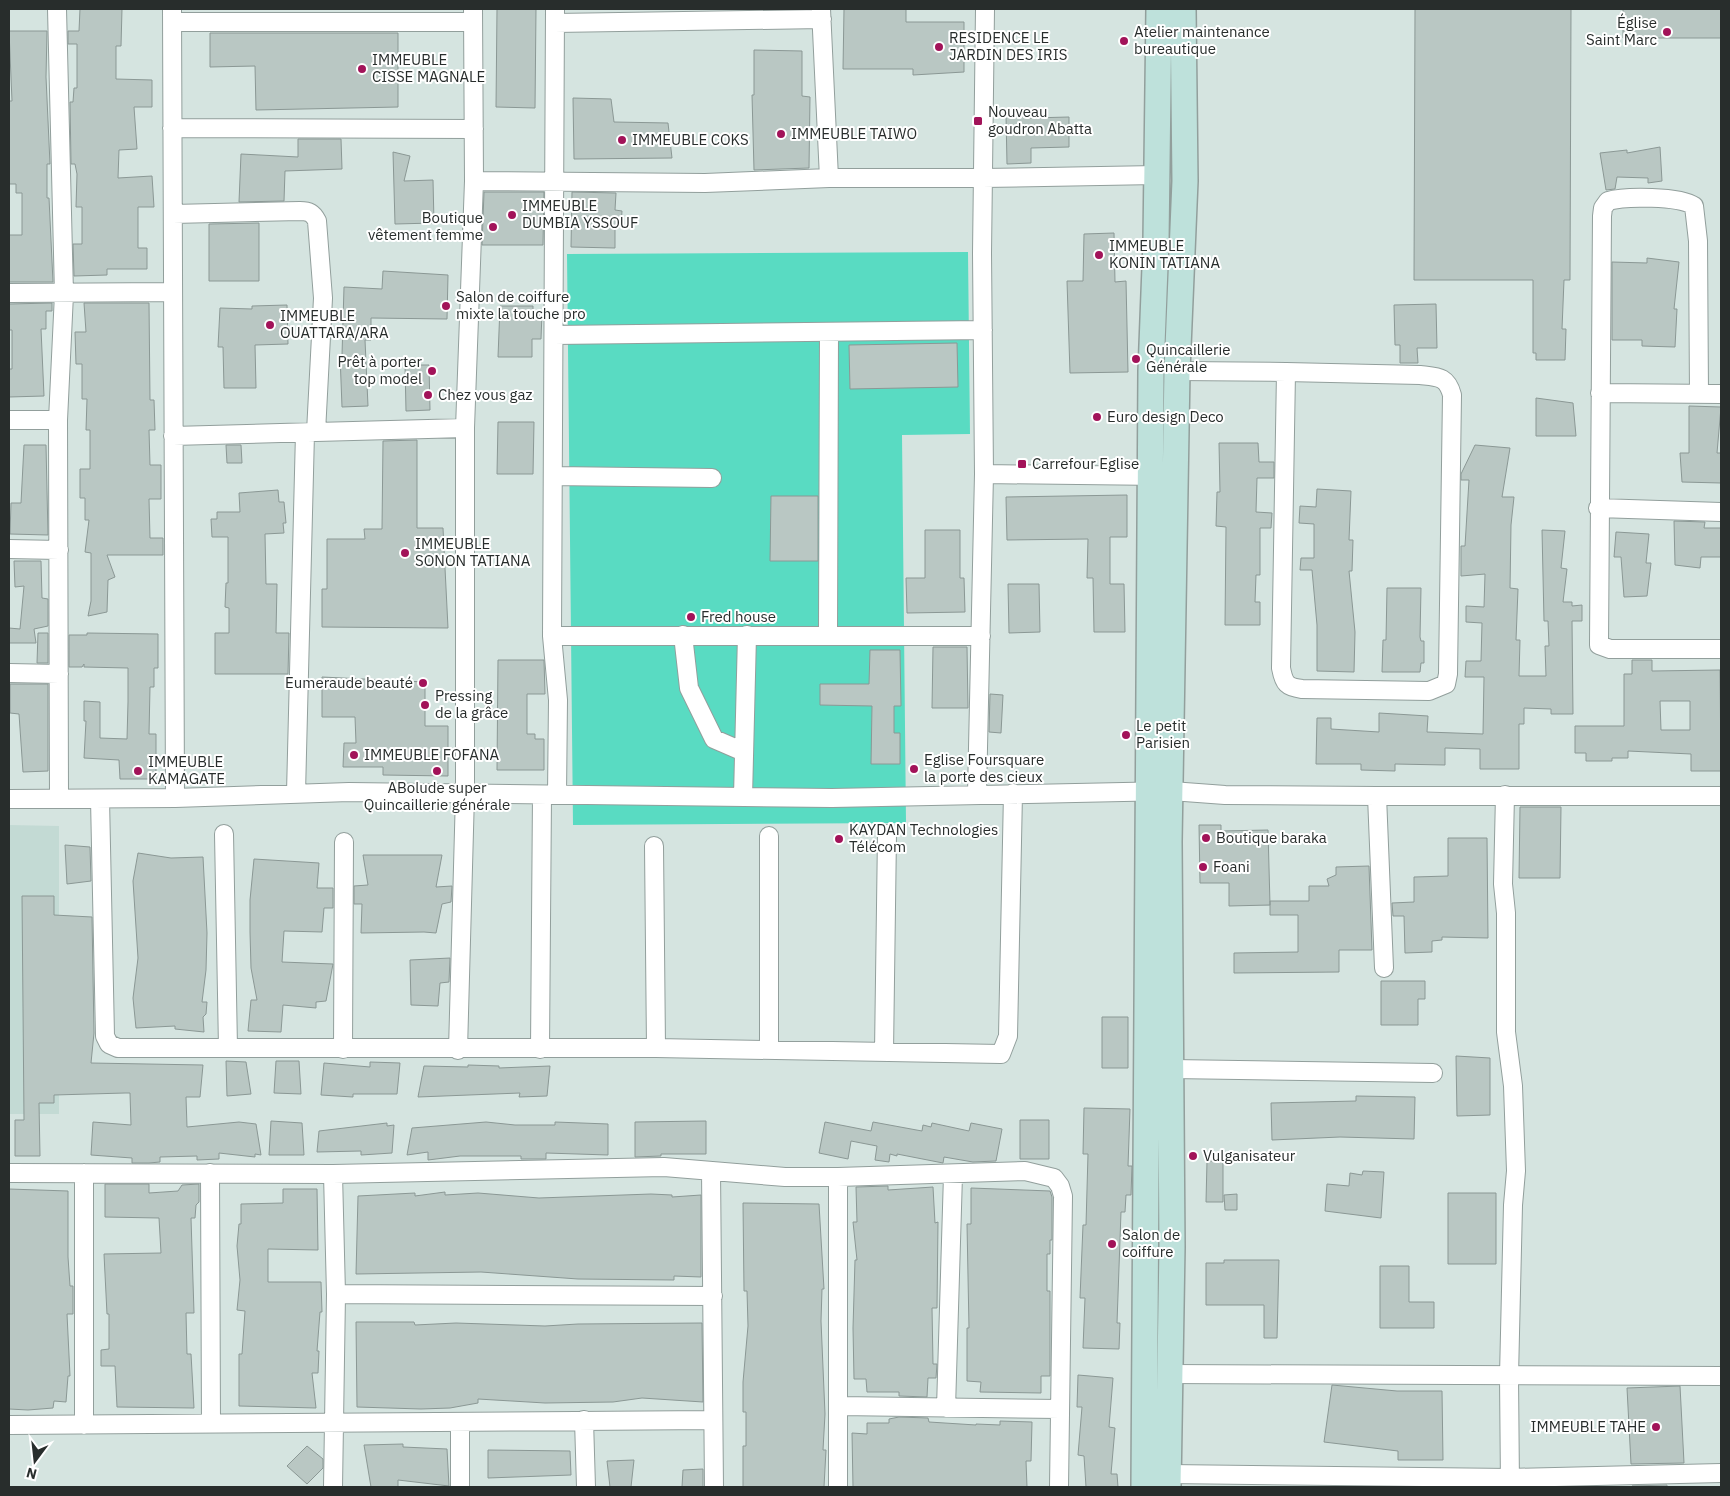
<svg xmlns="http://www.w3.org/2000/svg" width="1730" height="1496" font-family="'IBM Plex Sans',sans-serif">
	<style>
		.built { fill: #c3dad4 }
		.green { fill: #59dbc2 }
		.building { fill: #b9c7c3; stroke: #8b9895; fill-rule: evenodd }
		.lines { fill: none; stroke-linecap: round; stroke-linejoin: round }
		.street-casing { stroke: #929f9c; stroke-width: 20 }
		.secondary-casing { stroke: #929f9c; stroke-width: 28 }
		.street { stroke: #fff; stroke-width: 18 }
		.secondary { stroke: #bee1db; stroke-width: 25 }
		.poi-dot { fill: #a21359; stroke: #fff; stroke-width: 2 }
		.labels { text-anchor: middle; stroke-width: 4; stroke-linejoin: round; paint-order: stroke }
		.poi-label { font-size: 15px; fill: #282d2c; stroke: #fff; text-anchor: start }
	</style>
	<rect width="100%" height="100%" fill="#d5e4e0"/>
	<path class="built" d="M9,825l50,1v288h-50z"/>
	<path class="green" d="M968,252l2,182 -68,1 4,388 -333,2 -6,-571z"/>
	<path class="building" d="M80,9h42l-1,37h-5v33l36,1v27h-18l3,42 -18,1 -1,28 34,-2 2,31h-16v41h9v21h-40v6l-33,1 -1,-32h9v-37h-6l1,-33 -2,-10h-4l-1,-62h3l1,-14h3v-44h-9v-13h11z
		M497,9h39l-1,99 -39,-1z
		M844,9h62v13h58v50l-51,3v-6h-70z
		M1415,9h156l-1,271h-6l-2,49h4l-1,31h-29v-7h-3v-73h-119z
		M1623,9h98v29h-98z
		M9,31h38l-1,46 4,87h-3v34h2l4,84h-44v-47h13v-42h-6v-9h-7v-83h3z
		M210,33h188v74l-142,3 -1,-44 -45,1z
		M754,50l48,1v45l8,1 -1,71 -55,2 -2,-75h2z
		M573,98l38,1 3,23 54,1 4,35 -98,1z
		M1030,115v3l39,-1v30l-38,1v15l-24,1 -1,-48z
		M298,139h43l1,30 -57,2 -1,30 -45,1 2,-48 57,3z
		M1660,147l2,34 -14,2v-5l-31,-1 -2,12 -9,1 -6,-37 27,-3v3z
		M393,152l17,4 -6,25 29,-1 1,43 -39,1z
		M484,192h60l-1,53h-61z
		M572,192l44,1 -1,17 7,1 -1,15h-6v22l-44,-1z
		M259,223v58h-50v-57z
		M1114,233l1,49 11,-1 2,91 -58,1 -3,-92h16l1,-47z
		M1647,258l32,4 -5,47h3l-2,38 -33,-1v-6h-30v-78l35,1z
		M383,271l65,4 -1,44 -76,-1v22h-6l3,66 -26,1 -2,-52h2l2,-68 38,2z
		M52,303v8h-6v18h-5l3,67 -35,1v-28h3v-39h-3v-26z
		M84,303h65l1,97h4l1,30h-6l1,35h11v34h-12l1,39h13v17h-56l8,22 -7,3 -1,32 -19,4 3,-15v-48l-6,-1 4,-32h-4v-22h-5v-29h10v-39h-4l1,-31h-5v-35h-6l-1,-32h11z
		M1436,304l1,44h-20l1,15h-18v-18h-5l-1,-40z
		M287,305l1,39 -33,1 1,43h-32l-1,-41h-5l2,-39 32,1v-3z
		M500,306h33v7h9l-1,26h-9v18h-34z
		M957,343l1,44 -108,2 -1,-44z
		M405,365h24l1,45 -24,1z
		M1536,398l37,5 3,33h-40z
		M1689,406l32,1 -4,46h4v30l-39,-1 -2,-29h9z
		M498,422h36l-1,52h-36z
		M417,440v88h26l5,100 -126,-1v-38h5v-50h38l-1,-10h18l1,-88z
		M1219,443h39l1,19h15v16h-17l-1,34 16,1 -1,15h-11v47h-4l-1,27h5v23h-35l1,-98 -10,-1 1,-34h3z
		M24,445h22l2,90 -38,-1 1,-31h10z
		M226,445h15l1,18h-15z
		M1475,445l35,3 -8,49h12l-3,28 -1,63 8,1 -2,51h4l-1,36h27l-1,-30h4l-1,-25h-4l-2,-91 23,1 -4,37 6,1 -4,33h9v4l10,-1v16h-10l1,93h-22v-5l-27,-1v16h-5v45h-39v-20l-35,-1v17l-50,-1v7l-34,-1v-6h-45l1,-46h14v11l48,3v-19l49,3 -1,16 56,2 1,-57h-19l1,-16h15l1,-38 -16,-1v-16l18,1 1,-33 -24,2v-30h4l4,-66h-8v-6z
		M1317,489l34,2 -2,49h4l-1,31h-3l6,61 -1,40 -37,-1v-46l-5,-55h-12l1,-12h13v-34l-15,-1 1,-17 16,1z
		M278,490l1,12h5l2,21h-3l1,10 -19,1 1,50h11l-1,49h13l-1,41h-73v-41h14v-25l-4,-1 1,-24h2v-46h-16l-1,-18h6v-7h23l-1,-19z
		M1127,495v42h-17v47h14l1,48h-31l-1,-54h-6l1,-39 -81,1 -1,-43z
		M771,496h47v65h-48z
		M1674,521l31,1 -1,6h17v29h-20l-1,11 -25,-3z
		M925,530h35v48h4l1,34 -58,1 -1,-35h19z
		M1616,532l33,2 -3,29h5l-4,33 -23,1 -3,-40h-7z
		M14,561h27l1,37 6,1v27l-14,3 2,14h-27v-15l11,1 4,-43 -9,1z
		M1008,584h31l1,48 -31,1z
		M1387,588h34l-1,49 1,4h3v22h-3l-1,9h-38l1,-32h3z
		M38,633h10v30h-11z
		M87,633l71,1v34h-4v19h-4l-1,47h7v45h-36l-1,-19 -35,-2 2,-37h-2v-20l16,1v36l27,1 1,-37v-34l-44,-1v-3l-2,3h-13v-32h18z
		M933,647h34l1,61h-36z
		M870,650h30l1,56h-7v27h6v31h-29l1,-58 -52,-1v-21h49z
		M498,660h46l1,34h-18v40h8v5h9v31h-47z
		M1632,660h20v11l68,-1 1,101h-30v-17l-63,-3v7h-16v3h-26v-8h-11v-27h49v-52h8zM1660,701h30v29h-29z
		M322,677l103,5v44h23v50l-65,-1v-8h-40l1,-24h12l-1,-26h-33z
		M10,684h38v87l-25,1 -4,-58 -9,-1z
		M990,694l13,1 -2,38 -12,-1z
		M1520,807h41l-1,71h-41z
		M1199,825h22v6l47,-1 2,75 -41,1v-23h-29z
		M1448,838h39l1,100 -46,-1v3l-10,1v11l-27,1 -1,-37h-11l-1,-13 22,-1v-25l34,-1z
		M65,845l25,2 1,34 -24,3z
		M138,853l33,5 32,-1 4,76 -1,37 -4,32h5l-1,12 -3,3 1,15 -29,-3v-3l-39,2 -3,-30 5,-40 -5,-77z
		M363,855h79l-6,32 16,-1 -1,16 -9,2 -6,29 -12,-1 -63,1 1,-29h-8v-18l14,-1z
		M254,859l65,4 -2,25h16v20h-9l-2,24 -38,-1 -2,31 51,2 -7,37 -10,1v6l-33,-3 -2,27 -33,-1 3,-31h6l-6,-32 -1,-36v-32z
		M1369,866l3,84h-33v22l-105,1v-20l64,-1v-37h-28v-14h39v-15h20l-2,-7 9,-4v-8z
		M22,896h32v19l38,2 2,116 -3,30 112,2 -3,32h-14l1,30 52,-5 17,2 5,31 -6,-1v3l-36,-4v6l-22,1v-4l-37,1v5l-11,1h-17v-5l-41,-3 2,-33 38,3 -1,-32h-5l-71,2v8h-15l1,53h-25v-36h9z
		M450,958l-1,24 -9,1 -2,23 -27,-1 -1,-45z
		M1381,981h44v18h-7v26h-37z
		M1102,1017h26v51h-26z
		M1456,1056l34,2v57l-33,1z
		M226,1061l20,1 5,32 -24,2z
		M276,1061h23l2,33 -27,-1z
		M370,1062l30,1 -3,31h-44v3l-32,-2 3,-32 46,4z
		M468,1065l31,1v2l51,-2 -3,30 -28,1 1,-4 -102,4 6,-31 44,1z
		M1356,1096l59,1 -1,42 -74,-2 -68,3 -1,-37 85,-2z
		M1084,1108l46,1 -2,57h4l-1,29h-5l-1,17h-4l-4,111h3l-1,26 -36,-1 2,-50h-5l3,-73h3l2,-71h-5z
		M1020,1120h29v39h-29z
		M271,1121l31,2 2,32h-35z
		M706,1121v33h-45v2l-26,1v-35z
		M486,1122l29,3h40v-3l53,2v31l-62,-2v6h-25v-3h-61l-32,4v-8l-21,3 5,-27z
		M825,1122l46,9 2,-9 49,9 1,-6 8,2 1,-4 37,8 2,-8 31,6 -6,32 -23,1 -29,-5 -1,6 -46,-9v2l-7,-2 -1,8 -14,-2 2,-14 -26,-5 -3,18 -29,-6z
		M387,1123v3l7,-1 -2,28 -31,2v-4l-44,1 2,-21z
		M1207,1161h16v41h-17z
		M1363,1171l21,1 -3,46 -56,-7 2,-27 22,2 1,-13 12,2z
		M105,1184h44v9l29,-2 4,-6 17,-1v18l-3,3 -1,13h-4l3,95h-8l1,41h4l3,54 -77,-1 -2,-41h-14v-16l8,-1v-35h-2l-3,-60 57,-1 -2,-35 -54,-1z
		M888,1186v4l45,-3 2,36 3,-1 -1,86h-5l1,56h4l-1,14h-8l-1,19 -28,-1v-4h-32l-1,-13h-12l-1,-51 2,-68h2l-4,-38h4l-1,-35z
		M971,1188l79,3 2,6v43h-2v14h-3v37h3v85h-9v17l-61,-1 1,-10 -14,-1v-53h2l-2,-104h4z
		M9,1189l59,2v66l2,29h3v28h-6l3,62h-2l-2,26 -12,-1 -1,7 -25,2 -19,-1z
		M283,1189h34l1,61 -50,-1v33h53l1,30h-2l-3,39h2l-1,22h-6l4,35 -77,-2v-52h3l3,-43 -8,-1 3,-30 -3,-34 2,-22h2v-20l42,-1z
		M445,1192v3l33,-2 61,5 112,-4 21,1v2l29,-2v82l-27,-1v4l-96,-1 -97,-7 -125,2 2,-78 57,-3v3z
		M1448,1193h48v71h-48z
		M1237,1194v16h-12l-1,-15z
		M743,1203l76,1 5,85h-2l-1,32 4,93 -2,36h3l-2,37h-81v-41h3v-34h-3v-30l5,-56 -1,-35h-3z
		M1224,1260h55l-2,78h-13v-33h-58v-42h18z
		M1380,1266h29v36h25v26h-54z
		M356,1322h58l1,3 41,-2 89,3 33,-2 124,-1 1,79 -61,-4 -29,4 -68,1 -67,-4v4l-28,5 -29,1 -64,-2z
		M1078,1375l35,3 -4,49 6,1 -4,46h6l1,13h-32l-2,-31 -6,-1 4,-48h-5z
		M1332,1385l65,6h45l1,69h-45v-9l-74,-9z
		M1680,1386l4,77 -53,1 -4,-76z
		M899,1417l29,1 1,4 47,3v-1l24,1v-4l32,1 -1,39h-5l1,26h-174l-1,-54 15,1v-11h22v-4z
		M403,1444v3l44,2 2,37 -51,-6v7h-27l-7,-42z
		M307,1446l16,13v9l-16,16 -20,-18z
		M488,1450l82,1 1,24 -83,3z
		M634,1460l-3,27h-21l-3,-26z
		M703,1469v18h-21l1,-17z
		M1667,1485v2l-35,-1z"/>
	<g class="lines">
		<g class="street-casing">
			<path id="street" d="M57,9l7,285 -6,126 1,379
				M172,9l3,789
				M555,9l-3,627h429
				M821,9l8,169
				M172,22h301
				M555,23l267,-4
				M172,128l302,1
				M474,181l231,2 124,-5h153l175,-3
				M173,214l127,-3c9,0 13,2 17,10l6,77 -7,134 149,-4
				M9,293l164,-1
				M554,335l429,-5
				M1177,371l109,1
				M1286,372l134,3c18,2 27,1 32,20l-4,279 -2,10 -17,7 -127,-2c-15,-2 -18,-5 -21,-21z
				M1600,393l121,1
				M1699,394l-1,-153 -4,-35c-14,-10 -70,-10 -86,-5l-5,7 -1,8 -3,429 11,4h111
				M9,420h49
				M173,436l143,-4
				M984,474l177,2
				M554,476l158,2
				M1598,508l123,4
				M9,549l50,1
				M828,634l1,-302
				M683,635l6,53 25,51 30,13
				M552,636l6,64 -1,95
				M9,673l50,1
				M296,793l9,-360
				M977,794l7,-320 -2,-221 3,-244
				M1505,795l-2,89 3,29v119l7,54 3,85 -3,34 -4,171 1,111
				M1377,796l7,172
				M743,797l4,-162
				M9,799l166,-1 174,-6 483,6 339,-7 54,4 152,1h344
				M100,799l5,237 4,8 9,4h538l345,6 7,-18 5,-243
				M224,834l4,214
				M769,836v214
				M654,846l2,202
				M343,1049l1,-207
				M540,1049l2,-254
				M458,1050l7,-256v-366l9,-247 -1,-172
				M884,1052l3,-218
				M1172,1069l261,4
				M711,1171l3,316
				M9,1173l324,1 331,-7 121,10h53l187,-6 29,7 6,8 3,10 -4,291
				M84,1173v252
				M210,1173l1,251
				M333,1174l3,120 -3,193
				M838,1177v310
				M336,1294l377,2
				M1168,1374l553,2
				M840,1406l220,3
				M946,1408l7,-233
				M584,1420l2,67
				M460,1423v64
				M9,1425l704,-5
				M1168,1474l342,4 211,-5"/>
		</g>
		<g class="secondary-casing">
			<path id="secondary" d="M1144,1487l7,-1116 5,-130 3,-232
				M1168,1487l4,-240 -3,-405 8,-471 8,-190 -2,-172"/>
		</g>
		<use href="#street" class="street"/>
		<use href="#secondary" class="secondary"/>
	</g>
	<g class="poi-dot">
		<circle cx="1667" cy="32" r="5"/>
		<circle cx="1124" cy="41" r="5"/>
		<circle cx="939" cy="47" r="5"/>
		<circle cx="362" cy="69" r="5"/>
		<rect x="973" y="116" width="10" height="10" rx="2.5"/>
		<circle cx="781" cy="134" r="5"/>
		<circle cx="622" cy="140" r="5"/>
		<circle cx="512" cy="215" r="5"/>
		<circle cx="493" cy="227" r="5"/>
		<circle cx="1099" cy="255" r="5"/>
		<circle cx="446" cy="306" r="5"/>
		<circle cx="270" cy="325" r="5"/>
		<circle cx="1136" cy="359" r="5"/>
		<circle cx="432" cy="371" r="5"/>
		<circle cx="428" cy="395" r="5"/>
		<circle cx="1097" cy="417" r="5"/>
		<rect x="1017" y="459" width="10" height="10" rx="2.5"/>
		<circle cx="405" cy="553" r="5"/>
		<circle cx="691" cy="617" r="5"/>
		<circle cx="423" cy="683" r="5"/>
		<circle cx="425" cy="705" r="5"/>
		<circle cx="1126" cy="735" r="5"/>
		<circle cx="354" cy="755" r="5"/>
		<circle cx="914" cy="769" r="5"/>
		<circle cx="138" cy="771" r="5"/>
		<circle cx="437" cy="771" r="5"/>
		<circle cx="1206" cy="838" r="5"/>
		<circle cx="839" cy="839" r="5"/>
		<circle cx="1203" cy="867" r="5"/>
		<circle cx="1193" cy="1156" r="5"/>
		<circle cx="1112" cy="1244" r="5"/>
		<circle cx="1656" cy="1427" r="5"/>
	</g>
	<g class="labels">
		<g class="poi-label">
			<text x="1657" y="28" text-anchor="end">Église<tspan x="1657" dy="17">Saint Marc</tspan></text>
			<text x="1134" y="37">Atelier maintenance<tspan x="1134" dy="17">bureautique</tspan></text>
			<text x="949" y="43">RESIDENCE LE<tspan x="949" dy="17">JARDIN DES IRIS</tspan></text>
			<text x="372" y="65">IMMEUBLE<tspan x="372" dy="17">CISSE MAGNALE</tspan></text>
			<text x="988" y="117">Nouveau<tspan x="988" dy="17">goudron Abatta</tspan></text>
			<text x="791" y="139">IMMEUBLE TAIWO</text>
			<text x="632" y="145">IMMEUBLE COKS</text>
			<text x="522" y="211">IMMEUBLE<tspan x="522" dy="17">DUMBIA YSSOUF</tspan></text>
			<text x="483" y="223" text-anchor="end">Boutique<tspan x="483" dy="17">vêtement femme</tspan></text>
			<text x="1109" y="251">IMMEUBLE<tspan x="1109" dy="17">KONIN TATIANA</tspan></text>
			<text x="456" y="302">Salon de coiffure<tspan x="456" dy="17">mixte la touche pro</tspan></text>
			<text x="280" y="321">IMMEUBLE<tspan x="280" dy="17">OUATTARA/ARA</tspan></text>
			<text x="1146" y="355">Quincaillerie<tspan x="1146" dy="17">Générale</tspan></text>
			<text x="422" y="367" text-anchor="end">Prêt à porter<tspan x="422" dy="17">top model</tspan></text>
			<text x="438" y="400">Chez vous gaz</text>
			<text x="1107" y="422">Euro design Deco</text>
			<text x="1032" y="469">Carrefour Eglise</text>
			<text x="415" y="549">IMMEUBLE<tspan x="415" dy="17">SONON TATIANA</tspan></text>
			<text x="701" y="622">Fred house</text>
			<text x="413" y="688" text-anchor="end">Eumeraude beauté</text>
			<text x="435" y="701">Pressing<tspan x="435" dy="17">de la grâce</tspan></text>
			<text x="1136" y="731">Le petit<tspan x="1136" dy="17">Parisien</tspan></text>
			<text x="364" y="760">IMMEUBLE FOFANA</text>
			<text x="924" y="765">Eglise Foursquare<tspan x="924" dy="17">la porte des cieux</tspan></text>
			<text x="148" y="767">IMMEUBLE<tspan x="148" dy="17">KAMAGATE</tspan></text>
			<text x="437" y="793" text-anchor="middle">ABolude super<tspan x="437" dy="17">Quincaillerie générale</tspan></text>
			<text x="849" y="835">KAYDAN Technologies<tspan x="849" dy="17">Télécom</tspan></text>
			<text x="1216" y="843">Boutique baraka</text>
			<text x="1213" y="872">Foani</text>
			<text x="1203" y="1161">Vulganisateur</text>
			<text x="1122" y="1240">Salon de<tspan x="1122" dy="17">coiffure</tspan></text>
			<text x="1646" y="1432" text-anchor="end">IMMEUBLE TAHE</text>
		</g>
	</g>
	<rect width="1730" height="1496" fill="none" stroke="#282d2c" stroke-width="20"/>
	<g transform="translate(35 1461) rotate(195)" stroke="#ffffff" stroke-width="4" paint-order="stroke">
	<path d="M0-4L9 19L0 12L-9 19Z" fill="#282d2c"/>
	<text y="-8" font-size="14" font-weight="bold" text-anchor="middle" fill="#282d2c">N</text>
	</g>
</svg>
